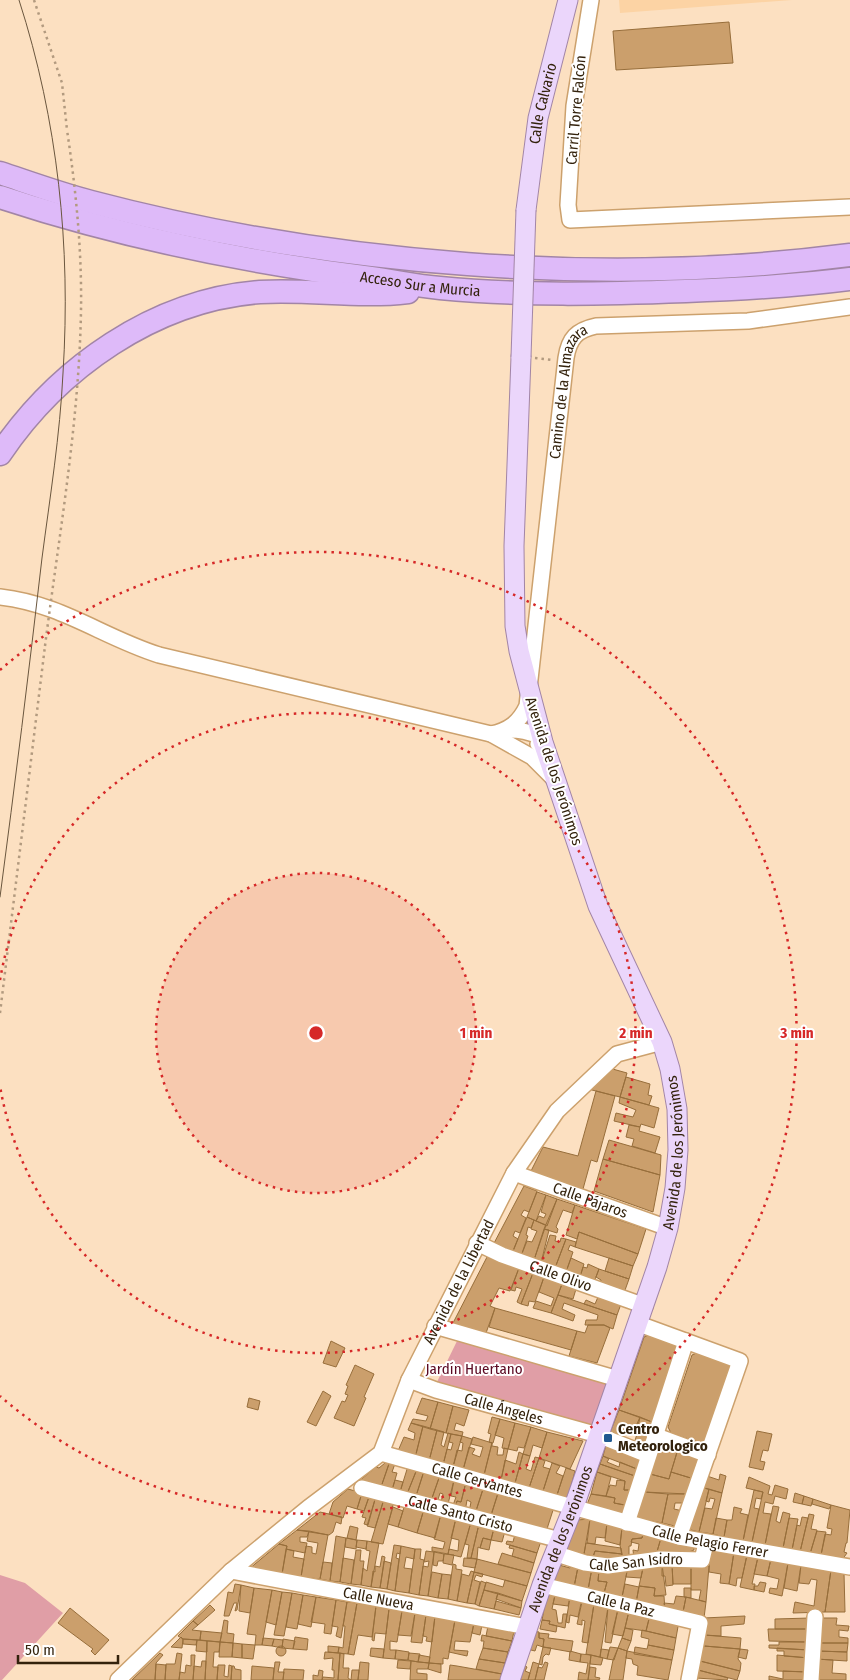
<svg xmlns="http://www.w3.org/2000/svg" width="850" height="1680" font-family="'Fira Sans Condensed',sans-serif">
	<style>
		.built { fill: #fcd3a4 }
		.green { fill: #e09ea6 }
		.building { fill: #cb9f6c; stroke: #976e3b }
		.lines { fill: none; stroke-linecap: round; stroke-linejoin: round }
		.minor-casing { stroke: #cca16d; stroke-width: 18 }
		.major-casing { stroke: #a285a6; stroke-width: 21 }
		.highway-casing { stroke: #a285a6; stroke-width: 25 }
		.path { stroke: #b29a7f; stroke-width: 2.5; stroke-dasharray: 2.5 4; stroke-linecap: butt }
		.minor { stroke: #fff; stroke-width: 15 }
		.major { stroke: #ebd6fb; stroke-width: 19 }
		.highway { stroke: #debaf9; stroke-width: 22 }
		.tram { stroke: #6a563e; stroke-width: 1 }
		.major-bridge-casing { stroke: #a285a6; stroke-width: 21; stroke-linecap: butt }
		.path-bridge { stroke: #b29a7f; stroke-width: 2.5; stroke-dasharray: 2.5 4; stroke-linecap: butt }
		.major-bridge { stroke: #ebd6fb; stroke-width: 19 }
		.ring { fill: none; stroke: #d62828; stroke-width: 2.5; stroke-dasharray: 2.5 5 }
		.poi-dot { fill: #205991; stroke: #fff; stroke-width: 2 }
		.labels { text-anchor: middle; stroke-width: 4; stroke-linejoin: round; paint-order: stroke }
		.street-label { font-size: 15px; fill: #33220c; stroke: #fff }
		.park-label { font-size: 15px; fill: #5b0922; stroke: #fff }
		.poi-label { font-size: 15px; font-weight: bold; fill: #33220c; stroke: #fff; text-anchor: start }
		.centre { fill: #d62828; stroke: #fff; stroke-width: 2.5 }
		.ring-label { font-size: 15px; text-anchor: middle; font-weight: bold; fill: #d62828; stroke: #fff; stroke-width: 4; stroke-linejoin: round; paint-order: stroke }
	</style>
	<rect width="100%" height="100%" fill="#fce0c1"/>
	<path class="built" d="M619,0h173l-172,13z"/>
	<path class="green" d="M458,1339l157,44 -15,45 -164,-44z
		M0,1575l25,8 38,30 -61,67h-2z"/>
	<path class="building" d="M729,22l4,41 -117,7 -3,-39z
		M609,1068l18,5 -7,24 -32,-8z
		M626,1077l24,7 -2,11 4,1 -3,9 -29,-8z
		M596,1091l19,5 -18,66 -6,-2 -8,29 -53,-16 13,-26 35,9z
		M620,1097l39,11 -5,20 -13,-4 -1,3 -26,-6 2,-8 17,4 3,-7 -17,-7z
		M629,1125l11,2 -1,4 21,6 -5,16 -23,-7 2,-7 -8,-2z
		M609,1140l52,15 -1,20 -57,-16z
		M603,1159l57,16 -7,37 -59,-21z
		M524,1186l13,5 -8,21 -5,-2 -3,5 5,3 -6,15 -5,-2 -2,5 5,3 -6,15 -20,-7z
		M537,1192l9,3 -10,26 -9,-4z
		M546,1195l11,4 -10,27 -11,-5 3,-5 5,2 2,-4 -5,-2z
		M557,1199l18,6 -3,8 -9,-3 -7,17 2,2 -1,4 -13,-4z
		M575,1205l71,24 -8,25 -59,-22 -2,7 -11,-4z
		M527,1217l7,3 -3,8 -3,-1 -2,8 2,1 -7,20 -9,-3z
		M534,1220l12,5 -12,35 -13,-4 6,-15 5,1 5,-11 -6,-2z
		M544,1229l5,1 -8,33 -7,-3z
		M579,1232l59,22 -5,12 -58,-19z
		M550,1235l6,1 -1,5 5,1 1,-4 5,1 -11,29 -14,-5z
		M566,1239l10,3 -1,5 -5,-2 -2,5 5,2 -7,20 -11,-4z
		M487,1257l32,11 -9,23 -11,-3 -9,18 5,2 -9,25 -33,-10z
		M571,1258l13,6 -4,13 -14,-5z
		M609,1258l24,8 -4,13 -24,-8z
		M588,1264l11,5 -5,13 -14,-5 3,-10 4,1z
		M519,1268l14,5 -12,31 -4,-2 5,-13 -6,-2 -1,4 -4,-1z
		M599,1269l30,10 -5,14 -24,-9 1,-4 -5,-3z
		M533,1273l11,4 -9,25 -6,-1 -1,5 -7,-2z
		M544,1277l18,7 -11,29 -18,-5 3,-7 15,5 3,-8 -15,-6z
		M562,1284l14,5 -3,10 -15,-4z
		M558,1295l59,20 -4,14 -9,-4h-19l1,-5h11l1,-5 -34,-12 -2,6 13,6 -2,6 -22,-8z
		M598,1297l23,7 -4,11 -33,-11 2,-4 9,4z
		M495,1308l82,23 -6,19 -82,-23z
		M588,1325h16l6,3 -13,35 -28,-7 8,-25 8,2z
		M649,1335l25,8 3,6 -25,73 -33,-12 25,-73z
		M331,1341l14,7 -9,19 -13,-4z
		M699,1352l31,10 2,6 -25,73 -6,2 -30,-10 -3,-6 24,-72z
		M355,1365l19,9 -10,23 2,1 -12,28 -20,-8 8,-17 3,1 3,-7 -3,-1 3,-8 -2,-1z
		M323,1391l8,5 -15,30 -9,-4z
		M249,1398l11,3 -2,9 -11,-3z
		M422,1398l16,4 -8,27 -19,-6 2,-4 13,2 2,-5 -12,-3z
		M438,1402l15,4 -7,27 -16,-4z
		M453,1406l16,4 -5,16 -8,-3 -2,7 9,2 -1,4 -16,-3z
		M619,1410l21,7 -1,5 -6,11 -13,-4 -3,5 -8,1z
		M492,1417l8,2 -7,24 -4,-1 2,-8 -3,-1z
		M640,1417l12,5 -9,28 -10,-3 4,-13 -4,-1z
		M500,1419l15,4 -7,26 -6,-1 2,-10 -9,-3z
		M411,1423l12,3 -8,32 -17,-7 6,-14 10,3 1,-7 -7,-3z
		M515,1423l16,4 -7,21 -6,-1 -1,4 -9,-2z
		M423,1426l14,4 -8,31 -14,-3z
		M531,1427l16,5 -5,16 -9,-3 -3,11 -7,-2z
		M437,1430l7,2 -3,13 3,2 4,-14 3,1 -8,31 -14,-4z
		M757,1431l15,3 -4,17 -5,-1 -3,11 5,1 -2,8 -14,-3z
		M547,1432l36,9 -13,28 -31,-11z
		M451,1434l11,2 -9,31 -10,-2 4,-16 4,1 2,-7 -4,-1z
		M462,1436l10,3 -9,31 -10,-3 4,-17 5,1 1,-8 -3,-1z
		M473,1437l19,6 -8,32 -21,-5 6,-23 6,2 -3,5 8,3 3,-10 -12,-3z
		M659,1442l19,7 -9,30 -19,-5z
		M492,1443v3l6,1 -1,8h6l1,-7 4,1 -7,31 -17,-5z
		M606,1445l36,10 -5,14 -34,-13z
		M678,1449l24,7 -8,23 -23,-7z
		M519,1452l4,2 -8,29 -14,-3 4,-20 11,4z
		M523,1454l7,2 -4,13 5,2 4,-14 4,1 -10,30 -14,-5z
		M603,1456l6,3 -2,3 12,5 1,-5 17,7 -2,7 -35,-12z
		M391,1458l-10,29 -23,-5 18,-15 3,1 6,-5 -1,-2z
		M391,1458l5,3 -4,11 5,1 -5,17 -11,-3z
		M539,1458l6,3 -2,6 7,2 -7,22 -14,-3z
		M552,1463l8,3 -4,7 7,3 -6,19 -14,-4z
		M600,1464l35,12 -3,14h-8l1,-9 -28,-9z
		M408,1466l9,3 -10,25 -7,-2z
		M566,1468l9,3 -7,27 -11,-3z
		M417,1469l7,2 -8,25 -9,-2z
		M424,1471l16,4 -9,26 -15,-5z
		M597,1472l14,5 -5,19 -15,-2z
		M671,1472l23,7 -6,15 -44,-2 6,-18 19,5z
		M720,1474l6,2 -4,17 -22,-6 4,-12 15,5z
		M440,1475l14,5 -6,24 -7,-2 2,-8 -3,-1 -3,10 -6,-2z
		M749,1477l21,9 -2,8 4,1 3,-10 13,4 -2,10 -11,-3 -2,8 -8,-2 -2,11 8,1 -6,31 -13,-3 11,-50 -17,-4z
		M395,1480l8,2 -3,10 -8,-2z
		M454,1480l12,2 -5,20 -4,-1 -2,7h-3l4,-11 -5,-1z
		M617,1480l8,1 -1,9h8l-2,16 -16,-3 1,-5 -9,-2 4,-11 6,1z
		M466,1482l18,4 -9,28 -6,-2 2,-10 -4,-2 -2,12 -10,-4 2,-7 4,1z
		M484,1486l15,4 -9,29 -15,-5z
		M700,1487l9,2 -10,43 -12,-3z
		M348,1489l14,4 -5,16 -10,-3 -4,12 -14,-4 4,-12z
		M709,1489l13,4 -9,41 -14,-2 6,-24 7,1 3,-10 -5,-1 -1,4 -3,-1z
		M499,1490l56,14 -9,28 -56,-14z
		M754,1490l9,2 -2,7 -5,-1 -2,10 5,1 -7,33 -9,-1z
		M644,1492l24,2 -6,29 -25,-5z
		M362,1493l8,1 -6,17 -7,-2z
		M795,1493l9,3 -2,8 -9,-2z
		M370,1494l6,2 -8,29 -4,-1 2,-6 -4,-1z
		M591,1494l24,4 -1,5 16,3 -2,11 -36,-11 -4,-4z
		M668,1494h20l-3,9h-10l-1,6 9,2 -4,16 -17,-4z
		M376,1496l8,3 -9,29 -8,-2z
		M804,1496l9,3 -2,7 -9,-2z
		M384,1499l10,2 -11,43 -12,-2z
		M813,1499l18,6 -2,4 -17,-5z
		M405,1504l19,5 -7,24 -19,-6z
		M831,1505l19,5 -3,33h-1l-2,9 3,1 -5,7 -21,-5 4,-21 6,1 1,-6 -5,-1z
		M773,1506l6,1 -3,14 4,2 3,-11 7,2 -7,34 -18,-3z
		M393,1507l10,4 -5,16 -10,-3z
		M734,1507l8,2 -2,4 8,2 -5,26 -19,-4 3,-17h5z
		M424,1509l17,5 -6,24 -18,-5z
		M320,1512l22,5 -1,7 -5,-2 -3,10 -4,3 -32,-5z
		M441,1514l15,4 -8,36 -16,-3v-4l11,2 2,-7 -11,-3z
		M809,1514l5,1 -3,14 6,1 -7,24 -10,-2z
		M802,1517l6,1 -8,34 -8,-2 5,-25 3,1z
		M456,1518l15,4 -10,35 -13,-3 1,-5 9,2 1,-11 -8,-2z
		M716,1518l11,2 -3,17 -11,-3z
		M789,1518l9,1 -6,31 -9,-2z
		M590,1519l17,4 -2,15 -9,-1 -1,7 -8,-1z
		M590,1519l-6,35 -18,-3 11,-31z
		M471,1522l8,2 -8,34h-4l2,-13 -4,-1z
		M607,1523l15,5 -2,17 -15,-4z
		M479,1524l15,4 -3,12 -8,-2 -3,10 -2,-1 -1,12 -6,-1z
		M350,1526l8,2 -2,12 -9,-2z
		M494,1528l11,3 -3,11 -11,-2z
		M622,1528l21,6 -1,4 -10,1 -1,7h-2v13l-6,2 -3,-16z
		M297,1530l12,1 -2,6h-7v5l7,1 -2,10 -19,-4 1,-3 -8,-2z
		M309,1531l19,4 -8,44 -19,-2 5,-31 6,1v6l4,1 2,-11 -11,-2z
		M817,1531l9,1 -5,23 -11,-1z
		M515,1534l26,7 -4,12 -31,-9 1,-3 6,1z
		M643,1534l18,4 -5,17 -22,4 -1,-9 5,1 1,-7 -8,-2 1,-3 10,-1z
		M336,1536l10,2 -6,44 -10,-1z
		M346,1538l11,2 -1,9 -11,-2z
		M483,1538l8,2 -2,10 -9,-2z
		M661,1538l33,7v5l-10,4 -28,1z
		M357,1540l10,1 -1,8 -10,-2z
		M367,1541l12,2 -8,44 -10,-2 2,-17 4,3 3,-20 -4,-1z
		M586,1543l35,5 1,6 -27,-3 -2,5 -9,-2z
		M279,1544l8,2 -5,28 -33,-5z
		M394,1545l7,1 -1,8 -3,-1 -1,5 3,1 -4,32 -8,-2z
		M510,1545l27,8 -3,10 -22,-7 2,-7 -5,-1z
		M401,1546l14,3 -1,10 -8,-2 -2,11 8,1 -3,24 -14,-2z
		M710,1548l24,4 -5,32 -9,-1 1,-9 -12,-2z
		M286,1549l8,2 -1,6 11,2 -3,18 -19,-3z
		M415,1549h6l-1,10 4,1 -5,35 -10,-2z
		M356,1550h5l-1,11h4l-3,24 -10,-1z
		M426,1551l8,1 -6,44 -9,-1 4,-29 5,1 1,-6 -5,1z
		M595,1551l27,3 1,7 -31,1z
		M434,1552l10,2 -1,7h-5l-1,5 -4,-1z
		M734,1552l13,3 -5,23h-5l-1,8 -7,-2z
		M502,1553l32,10 -3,10 -33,-9z
		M444,1554l10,1 -2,10 -9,-2z
		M747,1555l11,2 -6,27h3l-1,6 -14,-3z
		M382,1556l3,1 -5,31 -9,-1 2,-16 2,1v-6l5,1z
		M758,1557l13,2 -4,17 -13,-2z
		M343,1558l11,2 -3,24 -11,-2z
		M464,1558l13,1 -2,9 -12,-2z
		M477,1559l54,14 -4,13 -53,-14z
		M771,1559l17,4 -6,33 -13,-3 1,-5 7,1 2,-10 -12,-3z
		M384,1561l7,2 -4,26 -7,-1z
		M323,1562l9,1 -2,18 -10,-2z
		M644,1563l-3,15 -15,-1 2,-11z
		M644,1563l18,1 4,31 -12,1 1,-8 -16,-2z
		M788,1563l13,2 -4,26 -13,-3z
		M453,1564l3,1v4l6,1 -5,31 -9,-2z
		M662,1564h10l1,21 -7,1 -1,-10h-3z
		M672,1564h19v20h-18z
		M559,1565l11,3 1,-2 7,1 -4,20 -22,-6z
		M801,1565l30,5 -6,42 -32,1 2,-11 19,4 3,-26 -6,-1 -2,5 -10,-1z
		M628,1566l-6,31 -18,-4 3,-11 -9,-1 1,-11z
		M691,1566h18l-3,36 -7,-2 2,-10h-10z
		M578,1567l14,1 -4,22 -14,-3z
		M592,1568l7,2 -1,11 9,1 -3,11 -16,-3z
		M831,1570l13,3 1,39h-20z
		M471,1571l3,1 -7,31 -10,-2 5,-27 7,2z
		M432,1572l10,2 -4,24 -10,-2z
		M474,1572l9,2 -1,3 -6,-2 -2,5 6,2 -5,22 -8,-1z
		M442,1574l9,1 -3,24 -10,-1z
		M505,1580l22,6 -5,15 -38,-11 2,-8 17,5z
		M481,1581l5,2 -7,23 -4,-2z
		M760,1582l6,1 -2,9 -10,-2v-4h4z
		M235,1584l6,1 -4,25 -2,1 2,-8h-3l-5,13h-5l4,-24 5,1z
		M625,1584l14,3 -3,16 -14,-6z
		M241,1585l13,3 -4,25 -11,-2z
		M639,1586l16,2 -1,8h10l1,15 -29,-8z
		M254,1588l18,2 -10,55h-7l1,-10 -9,-1z
		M684,1588h7v10l-7,-1z
		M272,1590l10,2 -6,33 -10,-3z
		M484,1590l14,3 -4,16 -15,-3z
		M282,1592l10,1 -8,43 -10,-1z
		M292,1593l11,2 -6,34 -11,-2z
		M498,1593l24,8 -1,7 -25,-9z
		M547,1593l8,2 -3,14 4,1 2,13h4l1,-9h4l-2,14 -16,-4 1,-3 -8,-1z
		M303,1595l13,2 -5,30 -13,-3z
		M555,1595l15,2 -2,9 -15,-2z
		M676,1596l10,1 -3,15 -18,-1 -1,-8 10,1z
		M316,1597l20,3 -5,34 -7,-1 1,-9 -14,-2z
		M570,1597l12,2 -4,18 -8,-2 -1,8 -3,-1z
		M686,1597l20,5 -2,16 -21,-6z
		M336,1600l11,2 -6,36 -5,-2 2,-9 -6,-1z
		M496,1601l25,7 -2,7 -25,-6z
		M347,1602l10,1 -9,51 -10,-1 1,-6 4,1 2,-22h-2z
		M582,1602l12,2 -6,39 -6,-1 3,-21 -3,-1v5l-5,-1z
		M357,1603l19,3 -4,31 -14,-2 -4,20 -6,-1z
		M594,1604l14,3 -8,50 -14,-3z
		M210,1605l5,5 -17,15 -5,-4z
		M376,1606l13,3 -3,25 -11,-1 -1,8 -2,-1z
		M608,1607l10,2 -7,34 -6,-1z
		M70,1608l39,32 -14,15 -4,-4 2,-2 -35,-26z
		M389,1609l13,2 -5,31 -7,-1v9h6l-1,9 -12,-1z
		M618,1609l11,2 -6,25 -11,-2z
		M402,1611l13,2 -4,23 -13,-1z
		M629,1611l21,4 -4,16 -21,-3z
		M415,1613l11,2 -4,28 -11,-1z
		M426,1615l9,1 -3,26 -6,-1 1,-4 -4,-1z
		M650,1615l29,6 -3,17 -30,-7z
		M435,1616l20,4 -7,39 -5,-1v6l-14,-1z
		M745,1616l-1,8 -23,2v10l-17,-1v-17z
		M810,1618v11h-35v-10z
		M818,1618h19l-1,7 13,1 -1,5 -9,-1v7l9,1v5h-30z
		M224,1620l4,1 -1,12 7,1 -1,9 -13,-1z
		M455,1620l19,3 -4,19 -15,-1 -1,9 14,1 -1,5 -18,-4z
		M542,1620l8,1 -1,3 8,2 -1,6 -16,-3z
		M193,1621l5,4 -6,5 9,1 -1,9 -17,-1 -5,-3z
		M474,1623l8,2 -2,10 -8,-2z
		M488,1626l26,5 -2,10 -26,-5z
		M625,1628l8,2 -2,11 -9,-3z
		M768,1629h42l-1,13 -40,-1z
		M642,1630l34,8 -2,12 -26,-5 1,-6 -8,-2z
		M201,1631l21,2 -2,9 -20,-2z
		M533,1631l6,1v6l5,1 -1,8 -6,-2 -2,6 -8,-2z
		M539,1633l10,1 -1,4 25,3 -2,11 -28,-5 1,-8 -5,-1z
		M482,1635l30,6 -4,11 -25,-4 1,-7h-3z
		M704,1635l37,3 -1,11 -36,-3z
		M181,1637l2,2 -1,9 -11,-1z
		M295,1637l13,2 -1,11 -14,-1z
		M263,1638l11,1 -2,7 -10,-1z
		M622,1638l9,3 -4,10 -9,-3z
		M183,1639l14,1 -1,5 -13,-1z
		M274,1639l9,1 -1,8 -10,-2z
		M283,1639l12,2 -2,8 -11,-1z
		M197,1640l10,1v11l-11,-1z
		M207,1641l13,1 -1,10h-5l-1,15h5l-1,13h-12z
		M220,1642l13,1 -1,14h-13z
		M779,1642h30v8l-40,-2v-3h10z
		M233,1643l9,1v14l-10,-1z
		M818,1643h30l-1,9 -30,-1z
		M242,1644l13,1 -2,14 -11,-1z
		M648,1645l26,5 -2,10 -38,-6 1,-7 12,2z
		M328,1646l11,1 -1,6 -10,-1z
		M704,1646l36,3 -2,10 3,4 -1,8 -40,-10z
		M276 1651a5 5 0 1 1 10 0a5 5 0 1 1-10 0Z
		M543,1647l8,1 -2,7 -3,-1 -3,3 -1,8 -3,-1z
		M610,1647l8,1 -4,12 -7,-1z
		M371,1648l13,1 -1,9 -13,-2z
		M483,1648l25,4 -3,11 -26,-4z
		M618,1648l9,3 -4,29h-14l4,-20z
		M777,1648l32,2v8l-25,-2v-5h-7z
		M601,1649l8,1 -2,9 -7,-2z
		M740,1649l8,1 -2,9 -8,-2z
		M396,1650l13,2 -1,8 -13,-1z
		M570,1651l11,3 -1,8 -11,-2z
		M627,1651l45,9 -4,20 -31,-5 1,-9 -5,-2 -1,-5 -6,-1z
		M817,1651l30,1v9l-31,-2z
		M325,1652l15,1 -2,27h-16l1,-3 11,1v-8h-2l1,-12 -9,1z
		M160,1653l3,2 -7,8 -1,17h-23z
		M177,1653l5,1 -3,26h-14l1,-16h9z
		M340,1653l4,1 -1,14h6l-1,10 3,2h-13z
		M409,1653l11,1 -2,8 -10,-2z
		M581,1654l10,1 -3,25h-10l1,-8 7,2 2,-11 -8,-1z
		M191,1655h4l-2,25h-14l1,-8 5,1 1,-8 5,1z
		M419,1655l11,2 -1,6 -11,-1z
		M591,1655l12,3 -2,7 -11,-1z
		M777,1655l32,3 -1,14 -31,-1z
		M479,1659l26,4 -3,11 -26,-5z
		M816,1659l17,1 -1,13 14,1v6h-31z
		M398,1660l13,1 -1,8 -13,-1z
		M202,1661h4l-1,19h-12l1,-14 7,1z
		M411,1661l18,2 -1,6h-11v4l10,1v6h-17z
		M700,1661l40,10 -3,9 -39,-10z
		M275,1662h5l-2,10h6l-1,8h-10z
		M360,1662l9,1 -1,17h-10z
		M533,1662l6,2 -4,16h-7z
		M545,1662l3,1 -4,17h-9l3,-13 4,1z
		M429,1663l12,1v9l-13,-4z
		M156,1664l10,1 -1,15h-10z
		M522,1664l5,3 -2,4 5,2 -2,7h-11z
		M218,1665h7l-1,11 4,1 1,-12 3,1 -1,14h-14z
		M450,1665l7,1 45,8 -2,6h-52z
		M232,1666h2l1,3 6,1v10h-10z
		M252,1666l22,2 -1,12h-22z
		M590,1667l6,1 -1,9 5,1 -1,2h-11z
		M284,1669l20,1 -1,10h-20z
		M319,1670l4,1 -1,9h-9v-5l5,1z
		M352,1670h7l-1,10h-7z
		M698,1670l23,6 7,2 -1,2 -31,-2z
		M783,1671l25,1 -1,8h-38v-4l14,3z"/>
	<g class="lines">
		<g class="minor-casing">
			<g id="minor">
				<path d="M591,0l-17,106 -6,99 2,15 280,-13"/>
				<path d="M0,597c62,7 102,40 159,58l332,79 41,23 21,21"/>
				<path d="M506,730c13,0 24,1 36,8l-4,6"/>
				<path id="s1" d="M491,734c17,-3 28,-11 36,-28l39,-348c3,-20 11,-28 30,-32l152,-5 102,-14"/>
				<path id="s2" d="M514,1173l154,55"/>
				<path id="s3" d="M477,1243l25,12 143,51"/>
				<path d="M639,1324l101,37 -61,176"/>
				<path d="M435,1326l183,53"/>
				<path id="s4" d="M409,1380l27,10 162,45 50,20"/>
				<path d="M654,1435l54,20"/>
				<path id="s5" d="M381,1453l298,84 171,30"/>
				<path id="s6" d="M362,1488l198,52"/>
				<path d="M627,1523l59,-182"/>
				<path id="s7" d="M554,1553l31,10 23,3 52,-7 42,1 4,-17"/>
				<path id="s8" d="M231,1571l296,56"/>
				<path id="s9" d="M542,1585l158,38 -11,57"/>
				<path id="s10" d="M118,1680l113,-109 77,-63 73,-55 28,-73 105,-207 43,-62 60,-57 45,-12"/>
				<path d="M811,1680l4,-63"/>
			</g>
		</g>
		<g class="major-casing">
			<g id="major">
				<path id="s11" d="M526,210l12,-92 30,-118"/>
				<path id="s12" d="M510,1680l32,-95 35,-87 80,-231 11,-39 7,-40 3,-38 -1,-41 -7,-40 -8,-27 -64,-136 -55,-164 -24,-91 -4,-25 -1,-80 7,-189"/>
			</g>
		</g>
		<g class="highway-casing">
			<g id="highway">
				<path d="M0,173c30,10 60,21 91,29 239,63 513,85 759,53"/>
				<path id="s13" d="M0,197c121,40 245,65 371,81 23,3 46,8 69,10 81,8 165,6 246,3 55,-2 110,-5 164,-12"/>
				<path d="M0,454c58,-86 154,-154 260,-162 50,-3 99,6 148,0"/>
			</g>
		</g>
		<path class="path" d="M34,0l28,83 5,47
			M535,358l17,2
			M0,1013l45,-367"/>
		<use href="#minor" class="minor"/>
		<use href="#major" class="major"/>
		<use href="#highway" class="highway"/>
		<path class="tram" d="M0,897c15,-113 29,-226 42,-339 8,-61 18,-123 21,-185 8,-127 -5,-252 -44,-373"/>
		<g class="major-bridge-casing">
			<path id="major-bridge" d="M521,357l5,-147"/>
		</g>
		<path class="path-bridge" d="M45,646c14,-111 34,-223 36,-335 1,-60 -5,-121 -14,-181"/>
		<use href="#major-bridge" class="major-bridge"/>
	</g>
	<circle cx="316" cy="1033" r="160" fill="#d62828" fill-opacity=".12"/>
	<g class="ring">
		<circle cx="316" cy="1033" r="160"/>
		<path d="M0 980A320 320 0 1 1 0 1086"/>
		<path d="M0 670A481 481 0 1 1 0 1396"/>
	</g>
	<rect class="poi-dot" x="603" y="1433" width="10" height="10" rx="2.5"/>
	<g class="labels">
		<g class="street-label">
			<text dy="5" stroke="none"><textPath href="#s11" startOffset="108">Calle Calvario</textPath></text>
			<text transform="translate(576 110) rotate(-85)" y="5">Carril Torre Falcón</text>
			<text dy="5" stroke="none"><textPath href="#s13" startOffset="430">Acceso Sur a Murcia</textPath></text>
			<text dy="5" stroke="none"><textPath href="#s1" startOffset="366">Camino de la Almazara</textPath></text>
			<text transform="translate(554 771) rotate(72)" y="5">Avenida de los Jerónimos</text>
			<text dy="5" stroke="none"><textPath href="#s12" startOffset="555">Avenida de los Jerónimos</textPath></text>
			<text dy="5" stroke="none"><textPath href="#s2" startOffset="81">Calle Pájaros</textPath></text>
			<text dy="5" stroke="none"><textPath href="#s3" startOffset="90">Calle Olivo</textPath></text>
			<text dy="5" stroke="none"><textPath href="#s10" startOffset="536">Avenida de la Libertad</textPath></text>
			<text dy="5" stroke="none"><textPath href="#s4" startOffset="99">Calle Ángeles</textPath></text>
			<text dy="5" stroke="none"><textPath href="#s5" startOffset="100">Calle Cervantes</textPath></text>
			<text dy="5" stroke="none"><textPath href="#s6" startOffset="102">Calle Santo Cristo</textPath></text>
			<text dy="5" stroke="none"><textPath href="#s12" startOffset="150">Avenida de los Jerónimos</textPath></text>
			<text dy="5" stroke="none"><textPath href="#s5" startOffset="341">Calle Pelagio Ferrer</textPath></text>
			<text dy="5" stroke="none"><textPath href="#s7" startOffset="84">Calle San Isidro</textPath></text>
			<text dy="5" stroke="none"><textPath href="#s8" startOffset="150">Calle Nueva</textPath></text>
			<text dy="5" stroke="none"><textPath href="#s9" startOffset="81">Calle la Paz</textPath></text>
		</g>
		<g class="park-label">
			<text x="474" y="1374">Jardín Huertano</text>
		</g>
		<g class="poi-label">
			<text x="618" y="1434">Centro<tspan x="618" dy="17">Meteorologico</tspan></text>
		</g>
	</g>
	<circle cx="316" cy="1033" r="8" class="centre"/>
	<g class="ring-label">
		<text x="476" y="1038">1 min</text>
		<text x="636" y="1038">2 min</text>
		<text x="797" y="1038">3 min</text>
	</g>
	<path d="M18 1655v8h100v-8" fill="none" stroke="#33220c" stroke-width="2.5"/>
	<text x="25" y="1655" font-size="15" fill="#33220c" stroke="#ffffff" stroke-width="4" paint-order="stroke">50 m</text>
</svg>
